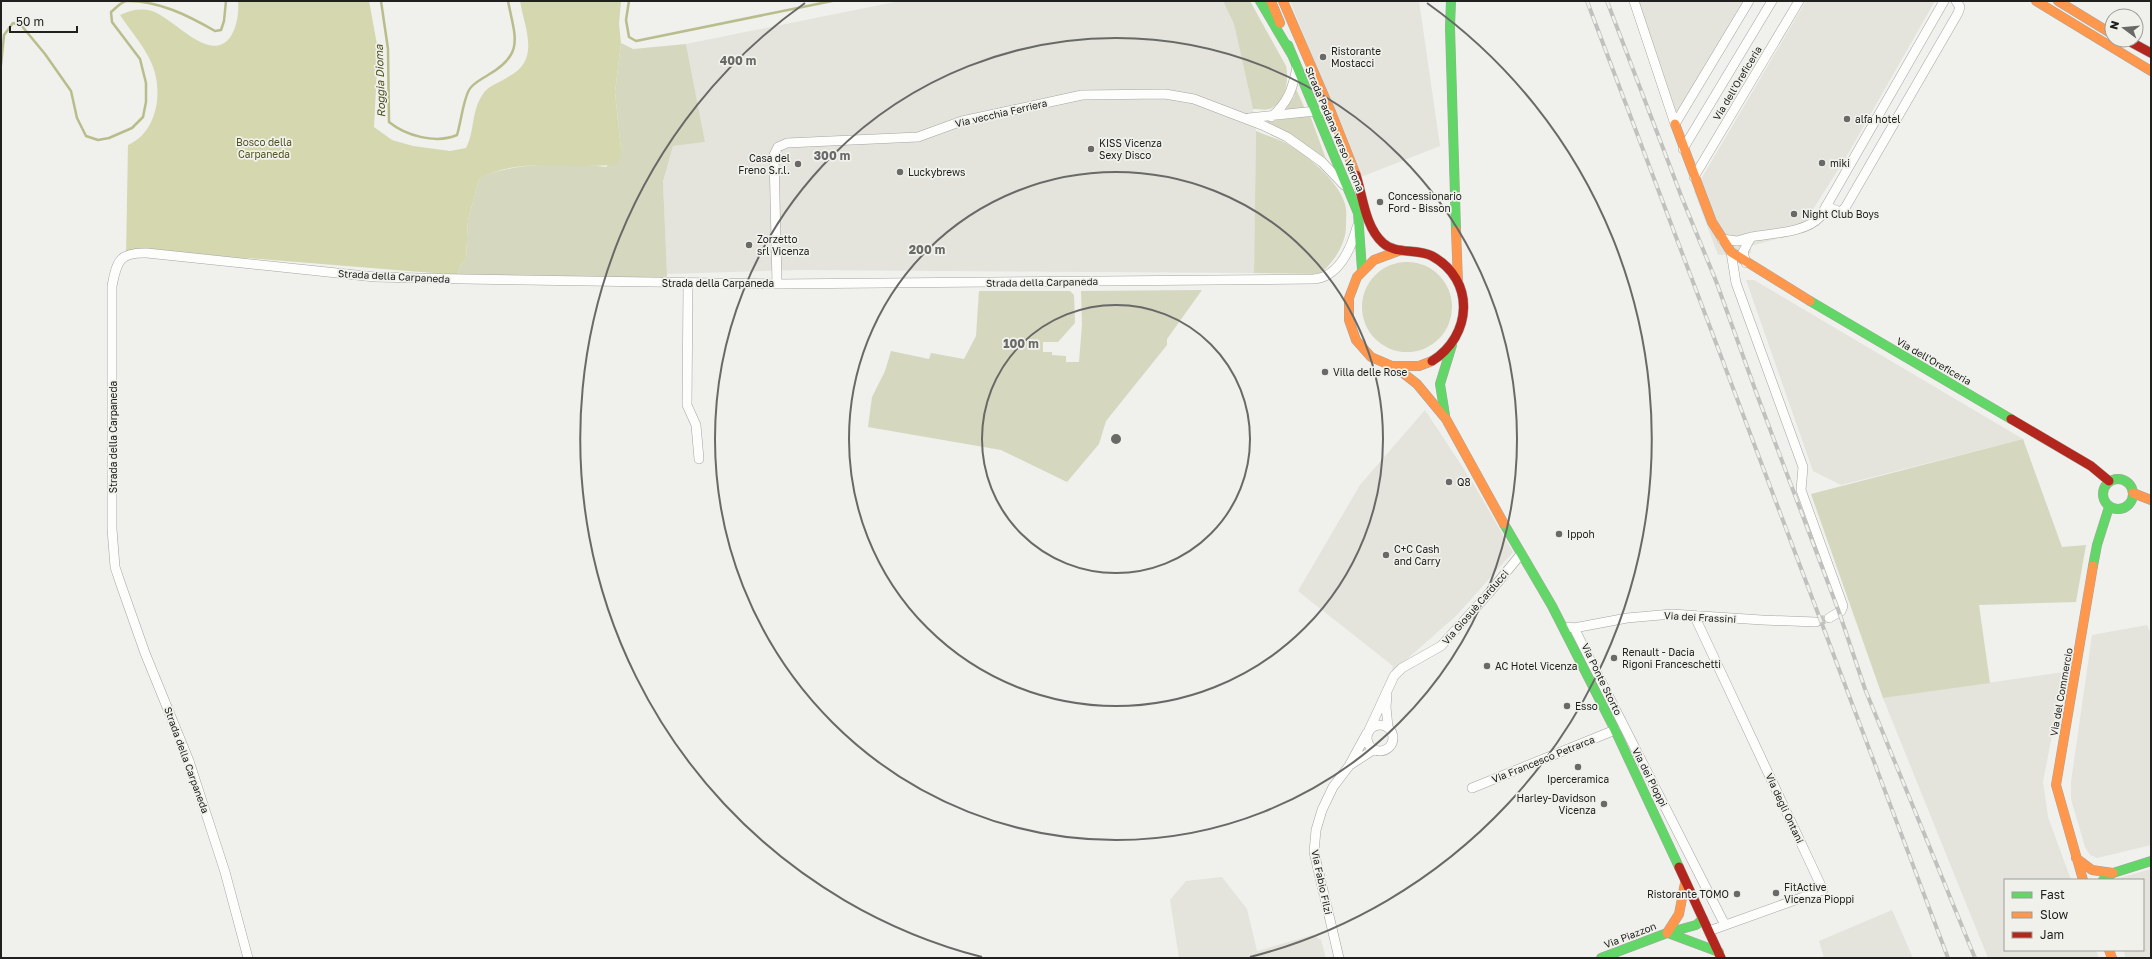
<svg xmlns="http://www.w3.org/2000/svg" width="2152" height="959" font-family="'Golos Text',sans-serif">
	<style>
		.built { fill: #e4e4dc }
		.green { fill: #d5d7bf }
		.forest { fill: #d5d7af }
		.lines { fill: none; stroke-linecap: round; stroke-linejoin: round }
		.stream { stroke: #b9bc8b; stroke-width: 2.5 }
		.street-tunnel { stroke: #c6c6c4; stroke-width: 9; stroke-dasharray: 9 4.5; stroke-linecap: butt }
		.street-casing { stroke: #a4a5a2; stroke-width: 10 }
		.fast-casing { stroke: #a4a5a2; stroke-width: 10 }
		.slow-casing { stroke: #a4a5a2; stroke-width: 10 }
		.jam-casing { stroke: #a4a5a2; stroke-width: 10 }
		.street { stroke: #fdfdfc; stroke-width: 9 }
		.fast { stroke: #63d668; stroke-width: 9 }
		.slow { stroke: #ff974d; stroke-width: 9 }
		.jam { stroke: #b3261e; stroke-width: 9 }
		.rail-casing { stroke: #c0c0be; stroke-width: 4 }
		.rail { stroke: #f1f1ec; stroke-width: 2.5; stroke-dasharray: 8; stroke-linecap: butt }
		.ring { fill: none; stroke: #696967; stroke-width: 2 }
		.poi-dot { fill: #696967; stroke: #f1f1ec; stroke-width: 1.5 }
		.labels { text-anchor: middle; stroke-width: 3.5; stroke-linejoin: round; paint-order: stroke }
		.poi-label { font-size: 10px; fill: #20201f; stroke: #f1f1ec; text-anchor: start }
		.street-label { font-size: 10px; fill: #20201f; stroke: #f1f1ec }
		.park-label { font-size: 10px; fill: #50521e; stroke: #f1f1ec }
		.water-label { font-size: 11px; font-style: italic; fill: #4e501c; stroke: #f1f1ec }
		.centre { fill: #696967; stroke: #f1f1ec; stroke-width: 2 }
		.ring-label { font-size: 12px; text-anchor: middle; font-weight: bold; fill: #696967; stroke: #f1f1ec; stroke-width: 3.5; stroke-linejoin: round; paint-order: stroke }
	</style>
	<rect width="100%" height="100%" fill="#f0f0ed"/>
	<path class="built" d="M900,1h323l11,23 19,85 3,22 -2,142 -455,-3 -132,4 -4,-91 10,-37 32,-4 -19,-98z
		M1290,1h129l21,145 -79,31z
		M1629,1h114l-73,123z
		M1806,1h129l-90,158 -35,55 3,15 -62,17v7l-33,2 -24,-64z
		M1746,280h8l269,159 -182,46 -28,-14z
		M1425,410l48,73 40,69 -56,63 -66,58 2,-7 -95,-75 62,-106z
		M2147,625l4,9v211l-54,13 -7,-3 -5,-8 -14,-48v-17l21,-147z
		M2064,672l-21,110 5,35 23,63h-66v70h91l3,8h-111l-105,-260z
		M2151,869v89h-25l-3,-8h20v-70h-31z
		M1222,877l25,32 10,42 56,-16 8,5 5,18h-147l-9,-58 16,-19z
		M1892,910l21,48h-89l-5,-17z"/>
	<path class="green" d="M1223,1h27l36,65c3,13 0,35 -14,42 -5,3 -13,1 -19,1l-19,-85z
		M621,43l12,6 53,-5 19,98 -32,4 -10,36 4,92 -1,9 -208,-8 2,-9 6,-7 2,-39 11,-41c28,-17 93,-16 127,-12l15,-17 -6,-58z
		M1296,89l9,20 -20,1 9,-13z
		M1309,116l2,2 16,44 -30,-23 -34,-17z
		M1256,131c9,4 19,7 28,11 21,11 55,39 61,62 2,7 1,15 1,22 0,18 -13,38 -27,48l-65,-1z
		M1362 307a45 45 0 1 1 90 0a45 45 0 1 1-90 0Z
		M1202,290l-35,49v6l-61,76 -7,23 -32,38 -66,-32 -133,-23 4,-30 13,-26 6,-20 38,8 2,-6 33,6 12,-23 3,-45h91l4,4 1,28 -17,19h-15v10h9v3l14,1v6h13l3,-37 -1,-34z
		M2023,439l39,108 24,-2 -10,57 -97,3 11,78 -107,15 -72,-204z"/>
	<path class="forest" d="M238,1h131l9,49 -4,77 18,13 21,6 37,5 16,-3c9,-17 5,-37 17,-54 4,-8 18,-12 25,-17 33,-17 17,-47 12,-76h101l-2,23 2,19 -6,49 6,58 -3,13c-12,4 -21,2 -33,3 -35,0 -76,-5 -106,13l-11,41 -2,39 -6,7 -2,9 -210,-17 -26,7 -73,-8 -23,1 2,-113c30,-13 36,-55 23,-83 -7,-16 -21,-32 -31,-47 11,-5 20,-7 32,-4 22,7 59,55 79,25 6,-10 8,-23 7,-35z"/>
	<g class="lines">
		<path class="stream" d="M381,1l7,48 1,73c17,14 47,22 68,13 4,-13 6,-34 12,-45 4,-7 13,-11 19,-15 37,-21 27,-38 20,-74
			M629,1l-3,19 3,17 7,4 196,-40
			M1,65l3,-30 9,-12 8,2 24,29 26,37 6,27 9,18 12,4 11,-2 23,-10 11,-11 3,-15v-19l-6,-24 -28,-37 -1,-10c4,-3 10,-10 15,-11 32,-1 63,15 89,30l6,-1 3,-9 2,-20"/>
		<path class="street-tunnel" d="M1816,622l13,-4"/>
		<g class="street-casing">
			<path id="street" d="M1634,1l41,123
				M1271,117c17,-14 22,-29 26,-50
				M1249,118l67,-7 3,1
				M1675,124l74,-123
				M1683,149l89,-148
				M1694,177l105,-176
				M1826,206l14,6 5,-4 113,-195 2,-6 -4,-6
				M1722,239l15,2 14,-4
				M1731,252l5,31 67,184 -2,23 42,116 -2,5 -12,7
				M1746,263l-3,-11 8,-15c21,-4 54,-4 69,-20l124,-216
				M688,284l-1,121 9,20 3,34
				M777,284l-3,-129 4,-8 9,-4 131,-6 44,-16 120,-26 83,-1 29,5 68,26 25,12 35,25 22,23
				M1694,615l129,275 -114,41
				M1569,627l5,1 53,-10 45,-4 90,6 54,2
				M1574,628l151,297
				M1387,695l-1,12 2,20
				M1367 738a13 13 0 1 1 26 0a13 13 0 1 1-26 0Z
				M1369,730l25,-54 8,-8 39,-22 48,-53 32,-39
				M1350,765l23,-15
				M1472,788l143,-58
				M248,958l-23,-86 -36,-111 -44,-108 -25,-71 -5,-15 -3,-38v-243c5,-26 8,-34 35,-33l228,24 89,2 313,5 536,-5c25,-1 38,-30 44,-52
				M1339,958l-25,-106 2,-22 6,-20 11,-23 16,-21 18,-33"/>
		</g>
		<g class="fast-casing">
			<path id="fast" d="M1260,1l32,54
				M1451,1l-1,26 6,203
				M1288,45l70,168 4,57
				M1810,301l201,118
				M1445,415l-5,-31 12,-39
				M2103 494a15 15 0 1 1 30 0a15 15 0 1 1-30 0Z
				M1504,524l48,82 63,124 64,137
				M2093,566l4,-21 12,-38
				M2103,880l10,-7 38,-12
				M1668,933l51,19
				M1601,958l66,-25 29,-8 7,-6"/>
		</g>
		<g class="slow-casing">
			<path id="slow" d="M1271,1l9,22
				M1283,1l48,111 25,63
				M2036,1l115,70
				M2058,1l54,33
				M1675,124l37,98 19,30 79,49
				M1456,230l2,52
				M1401,250l-27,10 -17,17 -8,21v22l7,20 15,17 21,9h27l13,-5
				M1394,366l23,18 29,35 58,105
				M2133,493l18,7
				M2076,858l16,12 21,3
				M2083,880l-27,-95 37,-219
				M1667,933l12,-19 6,-31
				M2109,950l3,8"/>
		</g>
		<g class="jam-casing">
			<path id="jam" d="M2127,40l24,13
				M1356,175c7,22 9,52 27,68 13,12 34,5 49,13 44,24 40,80 0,105
				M2011,419l80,47 18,15
				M1679,867l42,91"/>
		</g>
		<use href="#street" class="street"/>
		<use href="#fast" class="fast"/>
		<use href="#slow" class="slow"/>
		<use href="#jam" class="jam"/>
		<g class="rail-casing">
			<path id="rail" d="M1587,1l361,957
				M1607,1l75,197 34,83 40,111 83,220 26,77 110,269"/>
		</g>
		<use href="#rail" class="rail"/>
	</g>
	<g class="ring">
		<circle cx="1116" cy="439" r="134"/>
		<circle cx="1116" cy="439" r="267"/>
		<circle cx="1116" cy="439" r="401"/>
		<path d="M982 957A535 535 0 0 1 805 3M1427 3A535 535 0 0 1 1250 957"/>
	</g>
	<g class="poi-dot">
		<circle cx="1323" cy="57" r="4"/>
		<circle cx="1847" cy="119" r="4"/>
		<circle cx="1091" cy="149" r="4"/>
		<circle cx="1822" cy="163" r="4"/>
		<circle cx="798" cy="164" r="4"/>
		<circle cx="900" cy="172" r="4"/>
		<circle cx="1380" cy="202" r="4"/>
		<circle cx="1794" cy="214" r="4"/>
		<circle cx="749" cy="245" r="4"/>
		<circle cx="1325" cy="372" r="4"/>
		<circle cx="1449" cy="482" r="4"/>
		<circle cx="1559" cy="534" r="4"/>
		<circle cx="1386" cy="555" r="4"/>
		<circle cx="1614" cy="658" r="4"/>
		<circle cx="1487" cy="666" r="4"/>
		<circle cx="1567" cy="706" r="4"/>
		<circle cx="1578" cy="767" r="4"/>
		<circle cx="1604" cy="804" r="4"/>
		<circle cx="1776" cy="893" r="4"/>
		<circle cx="1737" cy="894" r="4"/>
	</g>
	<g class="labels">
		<g class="poi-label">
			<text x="1331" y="55">Ristorante<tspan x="1331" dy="12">Mostacci</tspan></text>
			<text x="1855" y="123">alfa hotel</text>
			<text x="1099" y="147">KISS Vicenza<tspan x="1099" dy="12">Sexy Disco</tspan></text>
			<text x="790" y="162" text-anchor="end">Casa del<tspan x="790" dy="12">Freno S.r.l.</tspan></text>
			<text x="1830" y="167">miki</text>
			<text x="908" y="176">Luckybrews</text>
			<text x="1388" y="200">Concessionario<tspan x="1388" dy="12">Ford - Bisson</tspan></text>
			<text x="1802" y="218">Night Club Boys</text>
			<text x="757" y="243">Zorzetto<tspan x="757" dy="12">srl Vicenza</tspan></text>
			<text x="1333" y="376">Villa delle Rose</text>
			<text x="1457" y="486">Q8</text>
			<text x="1567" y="538">Ippoh</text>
			<text x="1394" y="553">C+C Cash<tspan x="1394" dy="12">and Carry</tspan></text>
			<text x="1622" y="656">Renault - Dacia<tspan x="1622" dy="12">Rigoni Franceschetti</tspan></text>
			<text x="1495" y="670">AC Hotel Vicenza</text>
			<text x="1575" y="710">Esso</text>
			<text x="1578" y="783" text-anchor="middle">Iperceramica</text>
			<text x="1596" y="802" text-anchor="end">Harley-Davidson<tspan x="1596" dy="12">Vicenza</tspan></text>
			<text x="1784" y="891">FitActive<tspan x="1784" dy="12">Vicenza Pioppi</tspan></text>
			<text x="1729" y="898" text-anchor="end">Ristorante TOMO</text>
		</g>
		<g class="street-label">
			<text transform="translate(1737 83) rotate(-59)" y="4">Via dell'Oreficeria</text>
			<text transform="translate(1001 113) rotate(-13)" y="4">Via vecchia Ferriera</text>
			<text transform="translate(1335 129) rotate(67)" y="4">Strada Padana verso Verona</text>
			<text transform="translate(394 276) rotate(3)" y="4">Strada della Carpaneda</text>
			<text transform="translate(1042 282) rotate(-1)" y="4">Strada della Carpaneda</text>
			<text x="718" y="287">Strada della Carpaneda</text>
			<text transform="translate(1934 361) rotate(30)" y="4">Via dell'Oreficeria</text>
			<text transform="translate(113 437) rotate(-90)" y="4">Strada della Carpaneda</text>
			<text transform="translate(1475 607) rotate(-49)" y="4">Via Giosuè Carducci</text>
			<text transform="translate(1700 617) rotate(3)" y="4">Via dei Frassini</text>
			<text transform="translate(1602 679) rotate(64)" y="4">Via Ponte Storto</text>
			<text transform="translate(2061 692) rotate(-80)" y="4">Via del Commercio</text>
			<text transform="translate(1543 759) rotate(-22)" y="4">Via Francesco Petrarca</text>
			<text transform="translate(187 760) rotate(70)" y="4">Strada della Carpaneda</text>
			<text transform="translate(1650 777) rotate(63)" y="4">Via dei Pioppi</text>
			<text transform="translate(1785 808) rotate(65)" y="4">Via degli Ontani</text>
			<text transform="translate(1322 882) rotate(78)" y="4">Via Fabio Filzi</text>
			<text transform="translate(1630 935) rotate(-21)" y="4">Via Piazzon</text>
		</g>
		<g class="park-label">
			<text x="264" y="146">Bosco della<tspan x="264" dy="12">Carpaneda</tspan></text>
		</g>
		<g class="water-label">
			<text transform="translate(380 81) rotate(-92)" y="4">Roggia Dioma</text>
		</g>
	</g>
	<circle cx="1116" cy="439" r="6" class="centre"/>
	<g class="ring-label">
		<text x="738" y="65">400 m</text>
		<text x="832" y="160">300 m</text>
		<text x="927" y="254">200 m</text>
		<text x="1021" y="348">100 m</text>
	</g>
	<rect width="2152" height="959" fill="none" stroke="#20201f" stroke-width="4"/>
	<rect x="2004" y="879" width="140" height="72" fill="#f1f1ec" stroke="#9d9d9a"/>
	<rect x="2012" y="892" width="20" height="6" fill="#63d668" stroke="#9d9d9a"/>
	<text x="2040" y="899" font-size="12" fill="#20201f">Fast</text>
	<rect x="2012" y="912" width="20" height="6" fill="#ff974d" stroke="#9d9d9a"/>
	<text x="2040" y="919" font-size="12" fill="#20201f">Slow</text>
	<rect x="2012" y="932" width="20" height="6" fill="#b3261e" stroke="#9d9d9a"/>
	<text x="2040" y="939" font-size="12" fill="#20201f">Jam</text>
	<g transform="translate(2124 28) rotate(286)"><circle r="19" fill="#f1f1ec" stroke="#9d9d9a"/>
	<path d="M0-3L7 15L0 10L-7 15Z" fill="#696967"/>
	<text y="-6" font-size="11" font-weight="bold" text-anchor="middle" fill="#20201f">N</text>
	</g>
	<path d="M10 26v6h67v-6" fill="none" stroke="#20201f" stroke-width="2"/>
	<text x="16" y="26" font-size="12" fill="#20201f" stroke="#f1f1ec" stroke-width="3" paint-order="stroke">50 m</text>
</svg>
